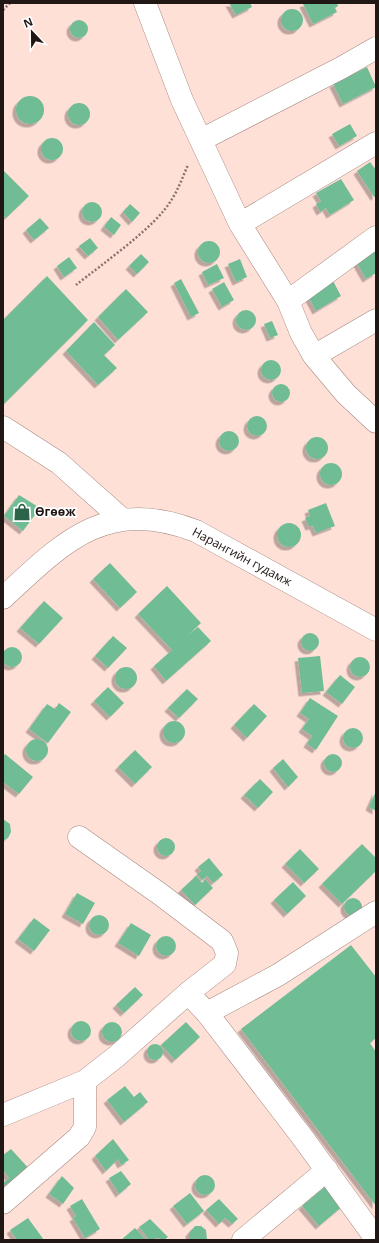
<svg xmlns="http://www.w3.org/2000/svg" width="379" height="1243" font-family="'Open Sans',sans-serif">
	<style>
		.building { fill: #70bc95; filter: url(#shadow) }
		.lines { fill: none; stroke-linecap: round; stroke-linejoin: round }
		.minor-casing { stroke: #a58881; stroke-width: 23 }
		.major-casing { stroke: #a58881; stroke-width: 23 }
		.path { stroke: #88746e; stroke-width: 2.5; stroke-dasharray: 2 2; stroke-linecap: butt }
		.minor { stroke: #fff; stroke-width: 22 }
		.major { stroke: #fff; stroke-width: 22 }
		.labels { text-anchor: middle; stroke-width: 3.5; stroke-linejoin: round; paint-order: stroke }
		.poi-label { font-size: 12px; font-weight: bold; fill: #211714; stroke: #fff; text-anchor: start }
		.street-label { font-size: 12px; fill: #211714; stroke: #fff }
	</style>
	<defs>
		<filter id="shadow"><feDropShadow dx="-3.5" dy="3.5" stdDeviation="0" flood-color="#0004"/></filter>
	</defs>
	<rect width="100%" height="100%" fill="#ffe0d7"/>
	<path class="building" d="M229,3h21l2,4 -16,8z
		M305,3h32l1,3 -3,2 2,4 -24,12 -10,-20z
		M281 20a11 11 0 1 1 22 0a11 11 0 1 1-22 0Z
		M70 29a9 9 0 1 1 18 0a9 9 0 1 1-18 0Z
		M367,67l9,20 -33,17 -10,-20z
		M16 110a14 14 0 1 1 28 0a14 14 0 1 1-28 0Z
		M68 114a11 11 0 1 1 22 0a11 11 0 1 1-22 0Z
		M350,124l7,12 -18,10 -7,-12z
		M41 149a11 11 0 1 1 22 0a11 11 0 1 1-22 0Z
		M370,162l6,8v26l-2,1 -17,-26z
		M3,170l26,26 -23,22 -3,-3z
		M341,179l13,21 -24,15 -4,-7 -6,4 -4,-8 5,-3 -5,-8z
		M82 212a10 10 0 1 1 20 0a10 10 0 1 1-20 0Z
		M130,204l10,9 -8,9 -9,-10z
		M111,217l10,8 -7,10 -10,-8z
		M40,218l9,10 -15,12 -8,-10z
		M90,238l8,10 -10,8 -9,-10z
		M198 252a11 11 0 1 1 22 0a11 11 0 1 1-22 0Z
		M376,245v28l-10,6 -12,-21z
		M141,254l8,8 -12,12 -8,-8z
		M69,257l8,11 -13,9 -7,-11z
		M240,259l7,18 -11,5 -8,-18z
		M217,264l7,14 -16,7 -6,-13z
		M47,276l41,44 -85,85v-85z
		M181,279l18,34 -8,4 -17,-34z
		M332,279l9,17 -25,15 -9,-17z
		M224,282l10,18 -12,7 -10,-18z
		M126,289l22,23 -30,28 -20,-23z
		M236 320a10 10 0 1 1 20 0a10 10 0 1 1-20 0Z
		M272,321l6,14 -8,3 -6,-14z
		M94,322l21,23 -11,10 13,13 -19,17 -32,-34z
		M261 370a10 10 0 1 1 20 0a10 10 0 1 1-20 0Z
		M272 393a9 9 0 1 1 18 0a9 9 0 1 1-18 0Z
		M247 426a10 10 0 1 1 20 0a10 10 0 1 1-20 0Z
		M219 441a10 10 0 1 1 20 0a10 10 0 1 1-20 0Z
		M306 448a11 11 0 1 1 22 0a11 11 0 1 1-22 0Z
		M320 474a11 11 0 1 1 22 0a11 11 0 1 1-22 0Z
		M19,495l21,13 -17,23 -19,-15z
		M326,503l9,23 -19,7 -3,-7 -4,1 -4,-9 5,-2 -2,-6z
		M277 535a12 12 0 1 1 24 0a12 12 0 1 1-24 0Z
		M110,563l27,29 -17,16 -27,-29z
		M167,586l34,37 -14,13 11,-9 13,14 -45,40 -12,-15 18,-16 -34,-36z
		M44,601l19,17 -24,26 -19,-16z
		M301 642a9 9 0 1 1 18 0a9 9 0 1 1-18 0Z
		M113,636l14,12 -19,20 -13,-12z
		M2 657a10 10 0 1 1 20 0a10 10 0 1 1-20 0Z
		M320,656l4,35 -22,2 -4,-35z
		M350 667a10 10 0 1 1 20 0a10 10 0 1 1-20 0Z
		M115 678a11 11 0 1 1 22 0a11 11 0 1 1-22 0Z
		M340,675l15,12 -13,17 -16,-12z
		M108,687l16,16 -14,14 -16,-16z
		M187,689l11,10 -19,19 -11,-10z
		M310,698l28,18 -22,34 -9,-6 5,-8 -10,-7 7,-10 -9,-6z
		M59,703l12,9 -23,31 -19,-14 18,-25 8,5z
		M254,704l13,12 -20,22 -13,-13z
		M163 732a11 11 0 1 1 22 0a11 11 0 1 1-22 0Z
		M343 738a10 10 0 1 1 20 0a10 10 0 1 1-20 0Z
		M26 750a11 11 0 1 1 22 0a11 11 0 1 1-22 0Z
		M135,750l17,17 -17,17 -17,-17z
		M324 763a9 9 0 1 1 18 0a9 9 0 1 1-18 0Z
		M5,754l28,23 -14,17 -16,-12v-25z
		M283,759l15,18 -10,10 -15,-19z
		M260,779l13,13 -15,16 -14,-13z
		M376,791v20l-7,-4z
		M3,819l7,5 1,8 -3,6 -5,3z
		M157 847a9 9 0 1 1 18 0a9 9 0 1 1-18 0Z
		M362,844l14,14v13l-34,33 -20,-20z
		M300,849l19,20 -15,14 -19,-19z
		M209,858l14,17 -10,8 -6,-7 -5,4 -5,-6 4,-3 -3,-4z
		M196,876l6,7 3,-4 8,9 -18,17 -14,-15z
		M293,882l13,14 -19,18 -13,-14z
		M77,893l18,10 -12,21 -18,-10z
		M344 907a9 9 0 1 1 18 0a9 9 0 1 1-18 0Z
		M89 925a10 10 0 1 1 20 0a10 10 0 1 1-20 0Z
		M34,918l16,12 -16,21 -16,-12z
		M131,923l20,12 -12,21 -21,-13z
		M156 946a10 10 0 1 1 20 0a10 10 0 1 1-20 0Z
		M351,945l25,32v61l-6,5 6,9v154l-135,-177z
		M135,987l8,8 -19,18 -8,-8z
		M71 1031a10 10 0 1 1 20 0a10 10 0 1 1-20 0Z
		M186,1022l14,15 -25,23 -14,-15z
		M102 1032a10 10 0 1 1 20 0a10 10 0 1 1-20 0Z
		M147 1052a8 8 0 1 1 16 0a8 8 0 1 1-16 0Z
		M125,1086l9,11 6,-5 8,10 -24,20 -17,-22z
		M113,1139l16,21 -8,5 -3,-6 -12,12 -11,-15z
		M11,1149l21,23 -22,19 -7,-8 6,-5 -6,-8v-15z
		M121,1171l10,13 -12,10 -10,-16z
		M195 1185a10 10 0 1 1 20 0a10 10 0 1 1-20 0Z
		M62,1176l12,12 -11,16 -14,-10z
		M328,1184l17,20 -26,22 -17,-20z
		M190,1193l14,18 -17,13 -14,-18z
		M82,1199l18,30 -15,9 -12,-20 3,-2 -6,-10z
		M219,1199l19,20 -6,5 -7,-6 -6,6 -13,-14z
		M28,1218l16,22h-27l-7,-10z
		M150,1219l18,18 -4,3 -6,-2 -9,2 -10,-13z
		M195,1226h6l5,4 1,10h-18v-7z
		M135,1228l11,12h-25z"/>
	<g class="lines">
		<g class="minor-casing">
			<path id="minor" d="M145,3l37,97 58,124 48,77 13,32 13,23 32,38 30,28
				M201,140l140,-72 35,-20
				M240,224l136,-81
				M288,301l88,-64
				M314,356l62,-36
				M3,427l56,36 63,56
				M188,993l19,20 96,125 73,101
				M207,1013l71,-38 98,-63
				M3,1115l82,-34 32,-25 71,-63 37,-29 2,-11 -5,-12 -62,-47 -81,-57
				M3,1203l76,-66 6,-10v-46
				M243,1240l84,-70"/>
		</g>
		<g class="major-casing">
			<path id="major" d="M3,598c62,-58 104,-101 193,-67l180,99"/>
		</g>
		<path class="path" d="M3,10l7,-7
			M76,285c26,-21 80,-58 96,-86 7,-11 11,-23 16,-34"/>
		<use href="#minor" class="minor"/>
		<use href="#major" class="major"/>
	</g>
	<defs>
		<g id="shop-bare" transform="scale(1.38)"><path d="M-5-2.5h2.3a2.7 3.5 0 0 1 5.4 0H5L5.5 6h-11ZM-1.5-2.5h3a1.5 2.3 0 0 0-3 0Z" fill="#2d6349" stroke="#fff" stroke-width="2.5" paint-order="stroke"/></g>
	</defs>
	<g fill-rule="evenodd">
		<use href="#shop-bare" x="22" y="512"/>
	</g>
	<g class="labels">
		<g class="poi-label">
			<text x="35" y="516">Өгөөж</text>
		</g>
		<g class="street-label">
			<text transform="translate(242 557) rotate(28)" y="4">Нарангийн гудамж</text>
		</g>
	</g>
	<rect width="379" height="1243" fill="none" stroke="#211714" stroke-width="8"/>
	<g transform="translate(32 32) rotate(338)" stroke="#ffffff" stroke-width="3" paint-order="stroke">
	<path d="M0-3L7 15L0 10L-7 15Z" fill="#211714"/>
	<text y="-6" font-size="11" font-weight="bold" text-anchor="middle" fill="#211714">N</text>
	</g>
</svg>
